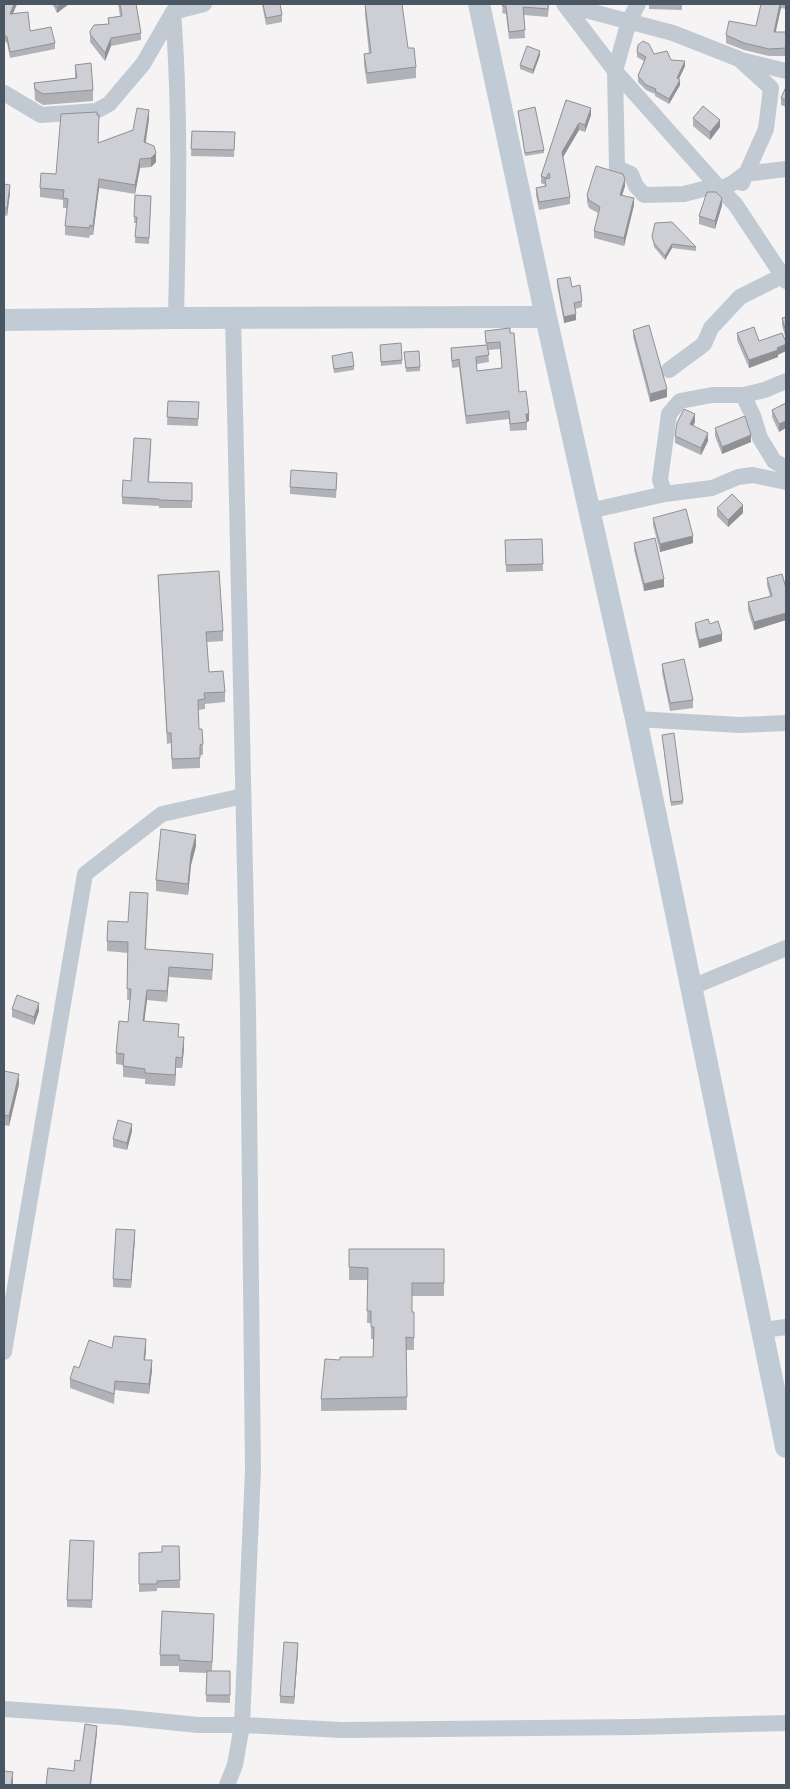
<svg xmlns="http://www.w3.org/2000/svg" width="790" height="1789" font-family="'Source Sans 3',sans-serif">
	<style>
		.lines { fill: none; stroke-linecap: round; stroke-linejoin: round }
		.minor { stroke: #c1cad2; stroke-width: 16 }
		.secondary { stroke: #c1cbd6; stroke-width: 22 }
		.wall { fill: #b0b2b7; fill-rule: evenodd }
		.shaded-wall { fill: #909195 }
		.building { fill: #cdcfd5; stroke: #909195 }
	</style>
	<rect width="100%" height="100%" fill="#f5f3f3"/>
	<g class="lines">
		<path class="minor" d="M564,4l51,67 105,118 15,15 51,77
			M638,4l-9,17 -14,50 2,97 14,6 5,12 8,9 40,-1 19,-5h17l13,-6 12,-9 41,-5
			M566,5l107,28 66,26 32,29 -5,41 -24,54
			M173,12c8,102 5,204 3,306
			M741,60l45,11
			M4,93l37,22 55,-4 13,-7 34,-40 30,-52 31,-8
			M669,370l35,-26 7,-16 29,-31 46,-23
			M743,395l10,21 7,22 14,23 12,7
			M665,494l47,-6 26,-11 15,-2 33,7
			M589,511l76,-17 -5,-14 9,-66 11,-13 32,-6h31l22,-5 21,-9
			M636,719l104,6 46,-2
			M692,987l94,-39
			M763,1330l23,-3
			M4,1352l81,-478 77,-60 81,-18
			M4,1709l115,8 79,8h44l100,5 295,-3 149,-4
			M227,1785l8,-20 7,-40 11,-255 -5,-461 -15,-692"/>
		<path class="secondary" d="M479,4l67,313 90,402 150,728
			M4,320l172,-2 370,-1"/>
	</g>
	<path class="wall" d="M4,4h13l-5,10 18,17 25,12v6l-45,9 -3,-15 -3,-2z
		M49,4h20l-12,9 -4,-8z
		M118,4h18l5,29v7l-30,6 -6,15 -15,-19v-11l18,-7v-6l12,-2z
		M262,4h18l2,11v7l-16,3z
		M365,4l51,63v11l-49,6 -3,-19v-11h5l-4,-40z
		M503,4h46l-1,13 -24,-2 1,23 -16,1 -3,-25 -4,-1z
		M649,4h33v6l-33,-1z
		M761,4h25v5l-5,-1 -6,24h11v24h-17l-25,-6 -18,-7v-8l30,-9z
		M637,52l17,2 17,6 14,6 -6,13 1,6 -11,19 -14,-8v-2l-9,-4 -8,-8v-6l6,-15 -7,-4z
		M540,55l-7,19 -13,-5v-4z
		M75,65l18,25v11l-50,4 -8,-5 -1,-17 41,-5z
		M786,87v20l-5,-2v-7z
		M566,100l25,15 -6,17 -6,-2 -16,27 7,40v7l-31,6 -3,-15v-7l9,-2v-1l-4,-2v-7z
		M518,111l26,39v3l-19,3z
		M693,118l27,9 -10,13 -17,-14z
		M149,119l-3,23 10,20 -5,5 -11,1 -5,26 -36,-6 -6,47h-3l-1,3 -24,-3v-9l2,-18h-4v-8l-23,-3v-9l16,-14 43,-50 -1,19 35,-13z
		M192,131l43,1 -1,25 -43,-1z
		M4,184l6,9 -3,23 -3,-1z
		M625,186l-3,9 12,10 -10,41 -30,-8v-7l4,-18 -9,-5 -2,-6v-7z
		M135,195l16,1 -2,48 -14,-1 1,-20h-2z
		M722,205l-7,24 -16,-5v-8z
		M652,236l44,11v4l-24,-3 -7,12 -11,-13z
		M557,279l15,8 10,14v6l-7,2 1,11 -12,3 -7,-38z
		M786,317v22l-4,-14v-7z
		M510,328l9,64 10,29 -2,1v8l-17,1 -1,-12 -43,5 -7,-57 -7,1 -1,-13v-7l35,-3 -1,-14zM500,349l2,19 -25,3v-7l12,-2 -1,-12z
		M633,330l34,67 -17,5 -17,-65z
		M737,333l22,8 19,14v2l-29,11 -12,-28z
		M380,349l22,11v4l-21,2z
		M404,352l16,15v4l-14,1z
		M332,356l22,10v4l-20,3z
		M168,401l31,1 -1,24 -31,-1z
		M786,403l-7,29 -7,-15v-7z
		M695,422l-2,4 15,15 -7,14 -26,-12v-7z
		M715,428l36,14 -29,12 -7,-18z
		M151,446l-2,36 43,1v25h-33v-2l-37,-2v-7z
		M337,480l-1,18 -46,-4v-7z
		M717,508l26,5 -15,14 -11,-11z
		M653,518l40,25 -33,9 -7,-27z
		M542,539l1,32 -37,1 -1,-32z
		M634,543l30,44 -20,4 -10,-41z
		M158,575l65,56v10l-16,1 2,30 16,20v10l-20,2v5l-7,1 1,19 4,15v11h-3v13l-28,1 -1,-26 -4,1z
		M767,578l19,10v32l-32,10 -6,-20v-8l22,-6 -3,-11z
		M695,623l15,1 12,17 -23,7 -4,-18z
		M662,664l31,36v8l-23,3 -8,-39z
		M662,735l21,66v3l-12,2z
		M196,846l-5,19 -3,30 -32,-4v-11z
		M148,904l-2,45 67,16 -1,15 -43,-3 -2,25 -20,-2 -3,21 35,16 5,11 -2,20h-6l-1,18 -30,-2v-5l-22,-2v-12l-7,-1v-11l12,-31 2,-22h-3l1,-47 -21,-2v-10z
		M12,1009l27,2 -5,14 -22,-8z
		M4,1071l15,13 -10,42 -5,-1z
		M132,1131l-5,19 -14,-3v-8z
		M135,1238l-4,50 -18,-1v-8z
		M349,1249h95v47h-32v16h2v38h-8l1,60 -86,1v-12l19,-39 33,-3 1,-18h-3v-16h-4l1,-43h-19z
		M112,1348l34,1 -1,11 7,10 -3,24 -34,-4 -1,14 -44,-16v-9l9,-11z
		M94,1541l-2,67 -25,-1v-7z
		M179,1546l1,42h-23v3l-18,1v-39l23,-1z
		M214,1625l-2,46h18v32l-24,-1 1,-29 -28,-1v-6h-19v-11z
		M298,1651l-4,53 -14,-1v-7z"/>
	<path class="shaded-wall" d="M14,4h3l-7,17v-7z
		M61,4h8l-12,9v-6z
		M780,4h1v4l-7,32v-8z
		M111,38v8l-6,15v-8z
		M540,51v4l-7,19v-4z
		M685,61v5l-8,17v-5z
		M680,80v5l-11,19v-5z
		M591,108v7l-6,17v-7z
		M149,110v9l-5,32v-9z
		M720,120v7l-10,13v-8z
		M579,123v7l-17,29v-7z
		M156,153v9l-5,5v-9z
		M140,159v9l-5,26v-9z
		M99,179v9l-6,47v-9z
		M625,179v7l-5,16v-7z
		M10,185v8l-3,23v-8z
		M634,198v7l-10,41v-8z
		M722,198v7l-7,24v-8z
		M672,244v4l-7,12v-4z
		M576,314v6l-12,3v-6z
		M786,344v7l-8,4v2l-29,11v-8z
		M667,389v8l-17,5v-8z
		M526,414h3v7l-3,1z
		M695,414v8l-5,10v-8z
		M786,421v7l-7,4v-8z
		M708,433v8l-7,14v-7z
		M751,435v7l-29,12v-7z
		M743,505v8l-15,14v-7z
		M693,536v7l-33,9v-8z
		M664,579v8l-20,4v-7z
		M786,613v7l-32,10v-8z
		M722,634v7l-23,7v-8z
		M196,835v11l-5,19 -3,30v-11l3,-30z
		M169,967v10l-2,25v-11z
		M147,990v10l-4,32v-11z
		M39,1003v8l-5,14v-8z
		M184,1037v11l-2,20v-10z
		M176,1057v11l-1,18v-11z
		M19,1074v10l-10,42v-10z
		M132,1124v7l-5,19v-7z
		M135,1230v8l-4,50v-8z
		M146,1339v10l-2,20v-9z
		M152,1360v10l-3,24v-10z
		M298,1643v8l-4,53v-7z
		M97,1726v7l-6,52h-1z
		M13,1772v13h-2z"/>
	<path class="building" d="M4,4h10l-4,10 18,-2 2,19 21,-4 4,16 -45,9 -3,-15 -3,-2z
		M55,4h6l-4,3z
		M120,4h16l5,29 -30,5 -6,15 -15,-19v-3l4,-6 15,-1 -1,-6 14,-2z
		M263,4h17l2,11 -16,3z
		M365,4h37l6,44h6l2,19 -49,6 -3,-19 7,-1z
		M503,4h45v5l-25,-2 2,23 -16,2 -3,-26h-4z
		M761,4h19l-6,28h12v16l-17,1 -25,-6 -18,-8 3,-14 27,5z
		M643,41l6,3 5,10 13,-3 4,9 14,1 -8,17 3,2 -11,19 -14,-8 1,-2 -10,-4 -8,-9 8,-19 -9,-5 1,-7z
		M527,46l13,5 -7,19 -13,-5z
		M91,63l2,27 -50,4 -8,-5 -1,-6 43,-5 -2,-13z
		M786,87v13l-5,-2z
		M566,100l25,8 -6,17 -6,-2 -17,29 8,45 -31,5 -3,-14 10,-2 -1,-7 5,-1 -1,-5 -3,5 -5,-2z
		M703,106l17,14 -10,12 -17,-14z
		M535,107l9,43 -19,3 -7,-42z
		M137,108l12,2 -5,32 10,4 2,7 -5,5 -11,1 -5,26 -36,-6 -6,47 -3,-1 -1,3 -24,-2 3,-27 -5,-1 1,-8 -24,-2 1,-15 15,1 5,-60 36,-2v3h2l-1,28 35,-13z
		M192,131l43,1 -1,18 -43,-1z
		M596,166l27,8 2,5 -5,16 14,3 -10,40 -30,-7 6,-24 -11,-7 -2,-5z
		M4,184l6,1 -3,23h-3z
		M707,192h9l6,6 -7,23 -16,-5z
		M135,195l16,1 -2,42 -14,-1 2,-20h-3z
		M672,222l24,25 -24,-3 -7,12 -11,-13 -2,-7 3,-13z
		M570,277l2,10 8,-2 2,16 -8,2 2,11 -12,3 -7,-38z
		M786,317v15l-4,-14z
		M649,325l18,64 -17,5 -17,-64z
		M754,327l5,14 23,-8 4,9v2l-9,4 1,2 -29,10 -12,-27z
		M510,328v5h4l5,59 7,-1 3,23h-3l1,8 -17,2 -1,-13 -43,5 -7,-57 -7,2 -1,-13 36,-3 2,10 -13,2 1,14 25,-3 -2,-26 -14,1 -1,-12z
		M401,343l1,17 -21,2 -1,-17z
		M419,351l1,16 -14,1 -2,-16z
		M352,352l2,14 -20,3 -2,-13z
		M168,401l31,1 -1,17 -31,-2z
		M786,403v18l-7,3 -7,-14z
		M684,409l11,5 -5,10 18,9 -7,15 -26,-12 2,-13z
		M745,416l6,19 -29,12 -7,-19z
		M134,438l17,1 -3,43 44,1v18l-33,-1v-1l-37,-2 1,-17 8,1z
		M291,470l46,3 -1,17 -46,-3z
		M732,494l11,11 -15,15 -11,-12z
		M686,509l7,27 -33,8 -7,-26z
		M655,538l9,41 -20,5 -10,-41z
		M542,539l1,25 -37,1 -1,-25z
		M219,571l4,60 -17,1 3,40 14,-1 2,21 -21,1 1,6 -7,1 1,29h3l1,15 -3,1v13l-28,1 -1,-26h-4l-9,-158z
		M782,574l4,14v25l-32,9 -6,-20 24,-6 -5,-18z
		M708,619l2,5 8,-3 4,13 -23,6 -4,-17z
		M684,659l9,41 -23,3 -8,-39z
		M674,733l9,68 -12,1 -9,-67z
		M161,829l35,6 -5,19 -3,30 -32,-4z
		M130,892l18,1 -3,56 68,5 -1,16 -43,-3 -2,24 -20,-1 -4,31 36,3 -1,13h6l-2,21 -6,-1 -1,18 -30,-2v-4l-22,-3 1,-12 -8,-1 3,-32 9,1 3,-33h-4l1,-47 -21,-1 1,-20 20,1z
		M17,995l22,8 -5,14 -22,-8z
		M4,1071l15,3 -10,42 -5,-1z
		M118,1120l14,4 -5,19 -14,-4z
		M116,1229l19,1 -4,50 -18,-1z
		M349,1249h95v34h-32v29h2v26l-8,-1 1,60 -86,2 4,-40 15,1v-3h33l1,-30h-3v-16h-4l1,-43 -19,-1z
		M114,1336l32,3 -2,21h8l-3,24 -34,-3 -1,13 -44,-15 4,-13 5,2 10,-28 23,8z
		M70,1540l24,1 -2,59h-25z
		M162,1546h17l1,34 -23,1v3h-18v-31l23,-1z
		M162,1611l52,3 -2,48 -33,-2v-5h-19z
		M284,1642l14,1 -4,54 -14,-1z
		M207,1671h23v24h-24z
		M85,1724l12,2 -7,59h-44l2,-17 26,3 1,-11 5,1z
		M4,1771l9,1 -2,13h-7z"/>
	<rect width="790" height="1789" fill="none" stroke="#4a5661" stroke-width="10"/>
</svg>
